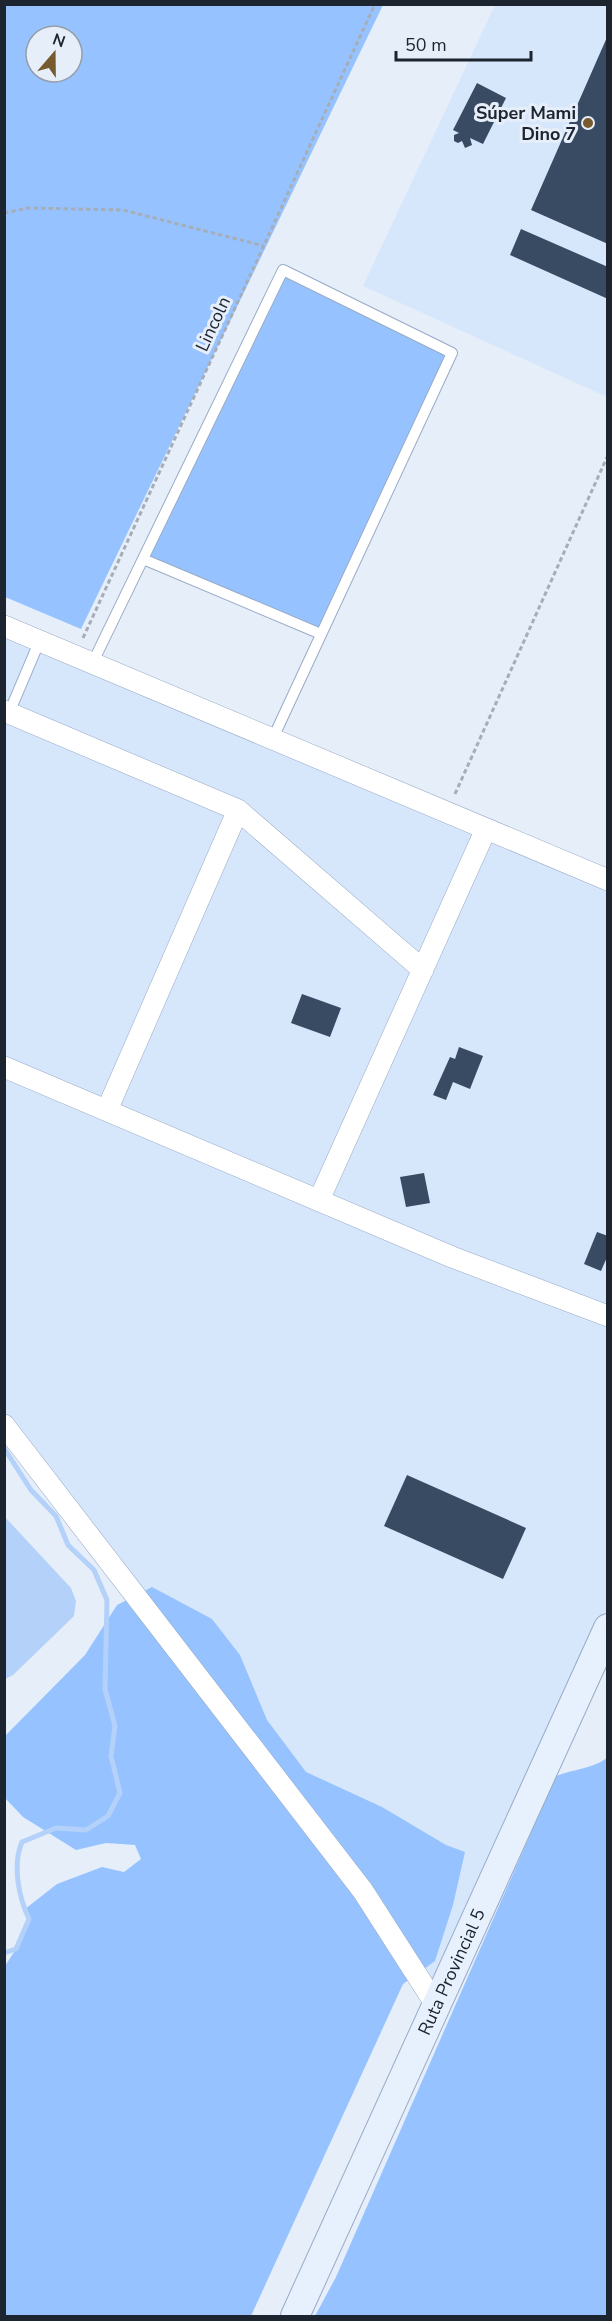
<svg xmlns="http://www.w3.org/2000/svg" width="612" height="2321" font-family="'Nunito Sans',sans-serif">
	<style>
		.built { fill: #d6e6fb }
		.green { fill: #96c3ff; fill-rule: evenodd }
		.water { fill: #b3d1f9 }
		.lines { fill: none; stroke-linecap: round; stroke-linejoin: round }
		.stream { stroke: #b3d1f9; stroke-width: 5 }
		.building { fill: #394b63 }
		.service-casing { stroke: #97abc7; stroke-width: 12 }
		.minor-casing { stroke: #97abc7; stroke-width: 22 }
		.secondary-casing { stroke: #97abc7; stroke-width: 30 }
		.path { stroke: #a5adb9; stroke-width: 3; stroke-dasharray: 4.5 3; stroke-linecap: butt }
		.service { stroke: #fff; stroke-width: 10 }
		.minor { stroke: #fff; stroke-width: 21 }
		.secondary { stroke: #e7f0fd; stroke-width: 28 }
		.poi-dot { fill: #775a2e; stroke: #e6eefa; stroke-width: 2 }
		.labels { text-anchor: middle; stroke-width: 6; stroke-linejoin: round; paint-order: stroke }
		.poi-label { font-size: 18px; font-weight: bold; fill: #1c242f; stroke: #e6eefa; text-anchor: end }
		.street-label { font-size: 18px; fill: #1c242f; stroke: #e6eefa }
	</style>
	<rect width="100%" height="100%" fill="#e6eefa"/>
	<path class="built" d="M495,5h112v392l-244,-111z
		M5,629l602,255v741l-171,380 -431,-580z"/>
	<path class="green" d="M4,5h379l-302,624 -76,-32zM36,36h36v36h-36z
		M283,270l169,83 -131,281 -178,-75z
		M152,1587l60,32 28,36 27,65 39,52 76,35 64,38 19,7 -12,53 -18,56 -32,23 -152,332h-246v-350l11,-17 13,-29 -4,-11 32,-25 45,-17 22,5 17,-13 -6,-14 -29,-2 -30,7 -53,-33 -18,-19v-62l80,-81 32,-50z
		M607,1758v558h-292l21,-39 220,-501c17,-7 36,-7 51,-18z"/>
	<path class="water" d="M4,1516l67,72 5,13 -2,15 -61,59 -8,4z"/>
	<g class="lines">
		<path class="stream" d="M4,1448l27,42 25,26 12,29 26,25 13,30 -2,89 10,37 -4,30 9,37 -12,23 -22,14 -30,-2 -34,14c-10,23 -3,56 7,77l-13,30 -12,4"/>
	</g>
	<path class="building" d="M608,35v209l-77,-34z
		M477,83l29,15 -23,46 -13,-6 2,7 -7,3 -3,-7 -4,2 -4,-2v-6l5,-2 -6,-3z
		M521,229l87,38v32l-98,-44z
		M302,994l39,14 -11,29 -39,-14z
		M459,1047l24,9 -13,33 -17,-7 -7,18 -13,-5 17,-38 5,2z
		M424,1173l6,30 -24,4 -6,-30z
		M597,1232l11,4v19l-7,16 -17,-7z
		M407,1475l119,53 -23,51 -119,-53z"/>
	<g class="lines">
		<g class="service-casing">
			<path id="service" d="M143,559l178,75
				M93,662l190,-392 169,83 -179,385
				M9,713l31,-73"/>
		</g>
		<g class="minor-casing">
			<path id="minor" d="M4,626l604,254
				M4,711l234,99 185,160
				M4,1067l448,190 156,59
				M107,1110l131,-300
				M319,1200l167,-371
				M4,1425l359,466 73,114"/>
		</g>
		<g class="secondary-casing">
			<g id="secondary">
				<path id="s1" d="M295,2316l313,-688"/>
			</g>
		</g>
		<path class="path" d="M4,213l24,-5 95,2 141,36
			M83,638l292,-634
			M455,794l153,-339"/>
		<use href="#service" class="service"/>
		<use href="#minor" class="minor"/>
		<use href="#secondary" class="secondary"/>
	</g>
	<circle class="poi-dot" cx="588" cy="123" r="6"/>
	<g class="labels">
		<g class="poi-label">
			<text x="576" y="119">Súper Mami<tspan x="576" dy="21">Dino 7</tspan></text>
		</g>
		<g class="street-label">
			<text transform="translate(213 324) rotate(-65)" y="6">Lincoln</text>
			<text dy="6" stroke="none"><textPath href="#s1" startOffset="378">Ruta Provincial 5</textPath></text>
		</g>
	</g>
	<rect width="612" height="2321" fill="none" stroke="#1c242f" stroke-width="12"/>
	<g transform="translate(54 54) rotate(20)"><circle r="28" fill="#e6eefa" stroke="#959da9" stroke-width="1.5"/>
	<path d="M0-4.5L10 22L0 15L-10 22Z" fill="#775a2e"/>
	<text y="-9" font-size="16" font-weight="bold" text-anchor="middle" fill="#1c242f">N</text>
	</g>
	<path d="M396 51v9h135v-9" fill="none" stroke="#1c242f" stroke-width="3"/>
	<text x="405" y="51" font-size="18" fill="#1c242f" stroke="#e6eefa" stroke-width="4.5" paint-order="stroke">50 m</text>
</svg>
